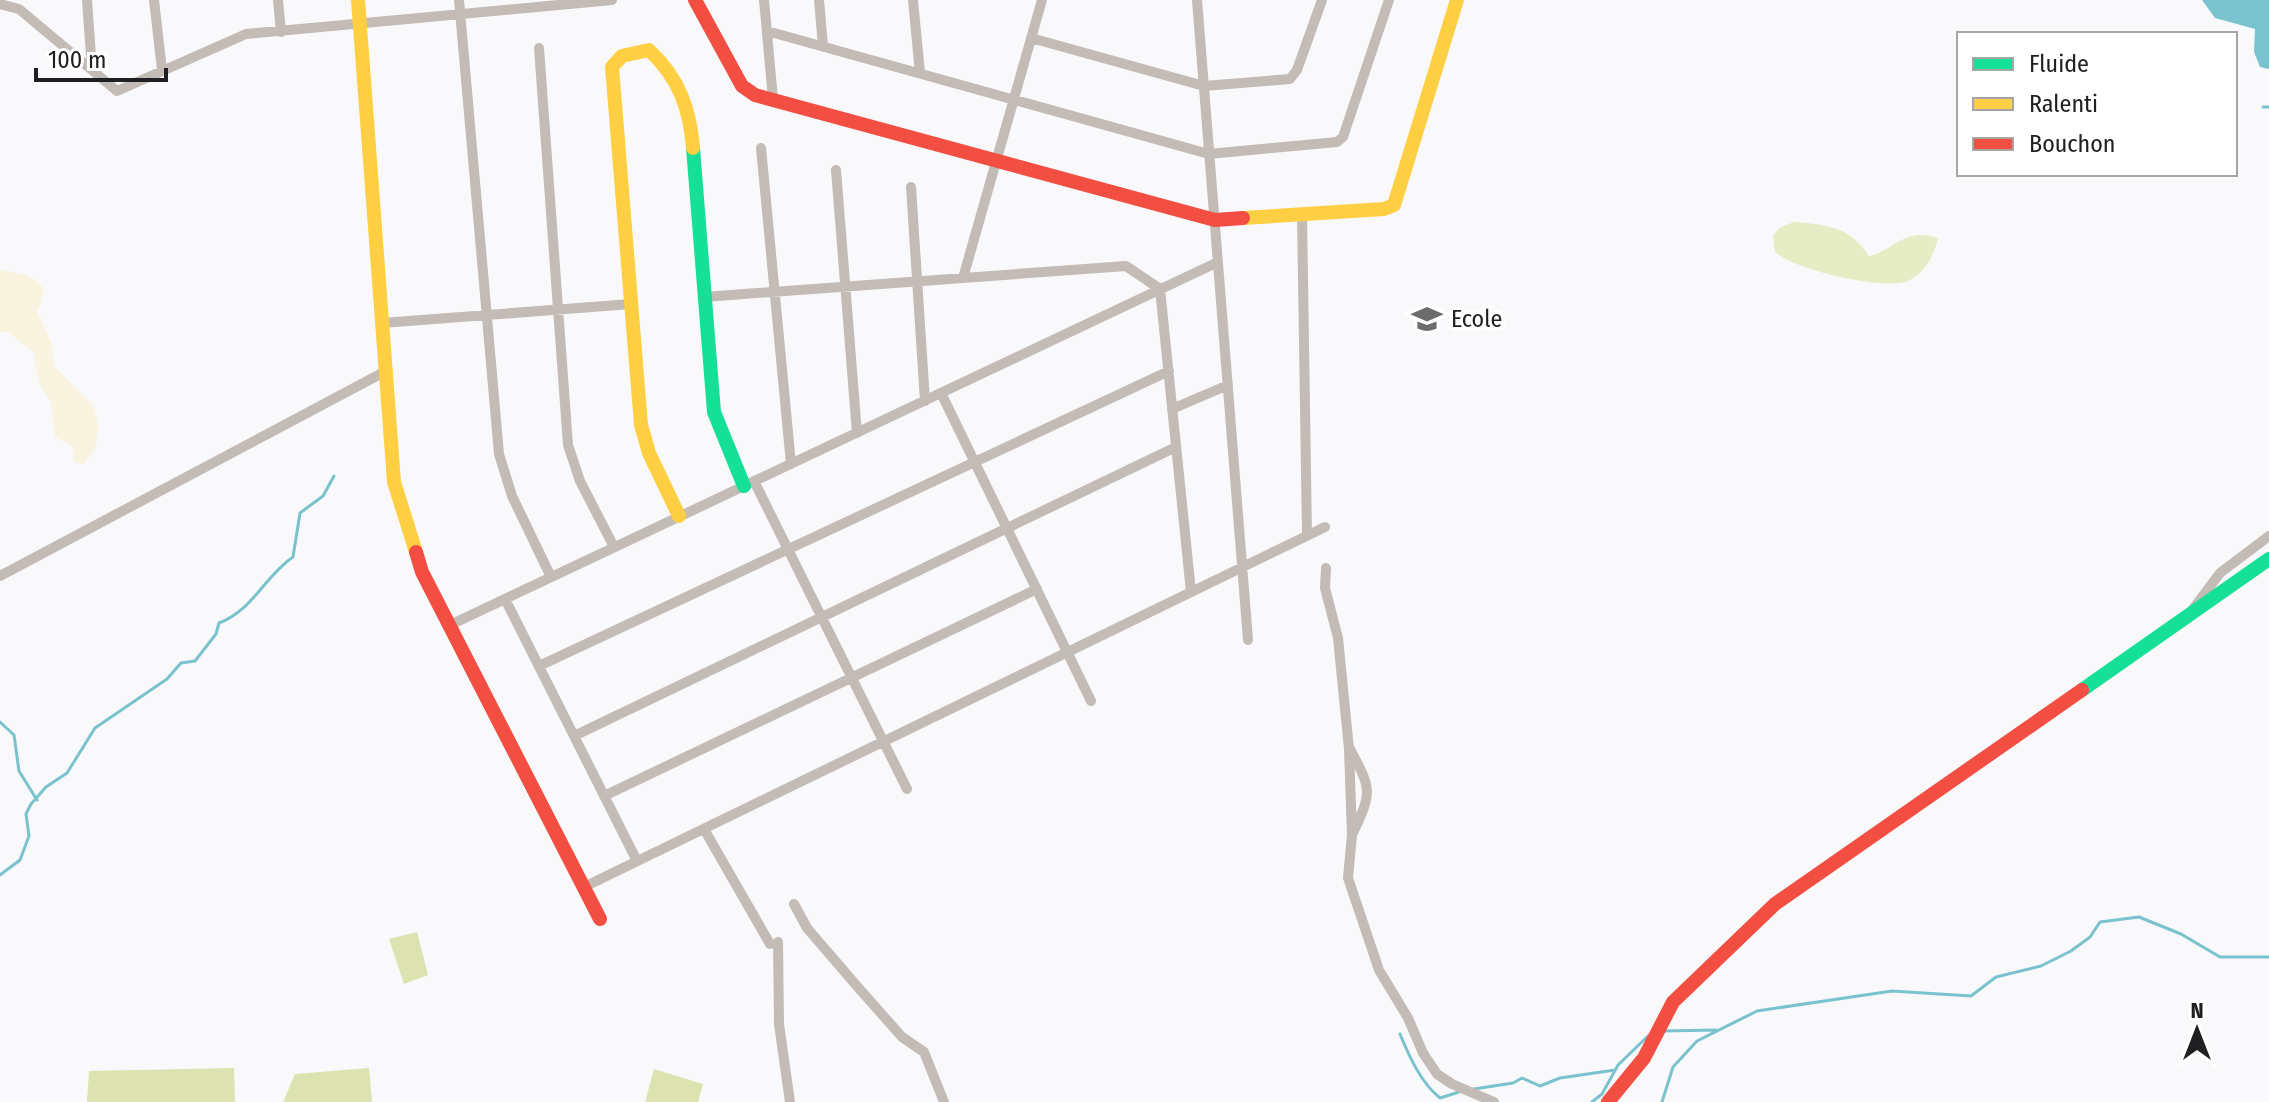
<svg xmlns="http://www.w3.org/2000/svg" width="2269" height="1102" font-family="'Fira Sans Condensed',sans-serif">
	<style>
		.green { fill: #e6ecc4 }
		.forest { fill: #dce2b0 }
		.sand { fill: #f9f4e0 }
		.water { fill: #7ac2ce }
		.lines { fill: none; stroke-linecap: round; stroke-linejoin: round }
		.stream { stroke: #7ac2ce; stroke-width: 3 }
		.street { stroke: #c3bbb5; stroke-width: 10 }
		.fast { stroke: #16e098; stroke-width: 14 }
		.slow { stroke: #ffcf43; stroke-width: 14 }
		.jam { stroke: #f24e42; stroke-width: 14 }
		.labels { text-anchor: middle; stroke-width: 8; stroke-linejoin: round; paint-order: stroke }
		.poi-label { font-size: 24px; fill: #202022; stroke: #fff; text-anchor: start }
	</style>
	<rect width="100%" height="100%" fill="#f9f9fc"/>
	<path class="green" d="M1794,222c34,3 55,4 75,34 26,-6 35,-29 69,-18 -4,19 -17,42 -38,45 -29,4 -104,-13 -125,-31l-2,-16 6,-8z"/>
	<path class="forest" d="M417,932l11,43 -24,9 -15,-45z
		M234,1068l1,34h-148l2,-31z
		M369,1068l3,34h-89l12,-28z
		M654,1069l49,15 -5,18h-53z"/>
	<path class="sand" d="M4,270c26,6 51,9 33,41l15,33 2,22 40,41 5,19 -4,24 -11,14 -10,-2 -2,-16 -17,-9 -4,-35 -12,-19 -6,-31 -25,-20h-8v-61z"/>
	<path class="water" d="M2202,0h67v69l-9,-2 -6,-15 1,-23 -40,-11z"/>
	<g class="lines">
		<path class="stream" d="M2263,107h6
			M0,722l14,13 5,36 18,29
			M0,875l20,-15 9,-24 -3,-22 5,-10 15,-17 21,-14 28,-45 72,-49 14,-16 14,-2 21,-27 3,-11c33,-12 46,-47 74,-66l7,-44 23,-17 11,-20
			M1663,1031l53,-1
			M1400,1034c9,22 21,49 40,64l19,-6
			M1474,1089l39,-6 9,-5 18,8 20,-8 55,-8
			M1592,1102l10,-8 16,-29 30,-29
			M1662,1102l11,-35 24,-26 60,-30 135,-20 79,5 25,-19 45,-11 30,-15 19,-14 10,-15 39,-5 42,17 39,23h49"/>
		<path class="street" d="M87,0l5,70
			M154,0l8,70
			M278,0l3,32
			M459,0l40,454 13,42 39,81
			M764,0l9,99
			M819,0l4,46
			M913,0l7,73
			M1197,0l51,640
			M0,4l19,5 98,82 129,-57 366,-34
			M767,31l442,123 128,-12 6,-5 46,-137
			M1031,38l173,48 86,-7 7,-9 25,-70
			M539,48l29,397 12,36 34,66
			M761,148l30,316
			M836,170l21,263
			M911,187l14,214
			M1302,214l5,322
			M963,278l79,-278
			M704,297l422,-31 34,23 31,303
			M382,323l249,-19
			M941,393l150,308
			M1172,409l56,-24
			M754,481l153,308
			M1326,568l-1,20 13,50 11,111 3,86 -4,43 31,92 29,48 15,35 14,21 15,10 42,18
			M0,576l386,-205
			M505,599l132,262
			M2193,609l27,-36 49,-37
			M450,625l768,-363
			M539,666l630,-295
			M574,736l602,-289
			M1350,749c22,41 22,43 3,84
			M604,796l433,-207
			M704,829l66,115
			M584,887l741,-360
			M794,904l13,24 49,57 46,52 22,15 20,50
			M778,942l1,82 11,78"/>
		<path class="fast" d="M693,148l21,264 30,74
			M2082,690l187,-131"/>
		<path class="slow" d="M358,0l36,482 22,70
			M1243,218l141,-9 10,-4 63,-205
			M679,516l-30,-63 -8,-28 -29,-358 10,-11 27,-6c30,28 41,59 44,98"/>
		<path class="jam" d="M695,0l47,86 13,9 460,125 28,-2
			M416,552l6,20 178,347
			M1608,1102l36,-44 29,-56 102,-98 307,-214"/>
	</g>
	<defs>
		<g id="school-bare" transform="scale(2.4)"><path d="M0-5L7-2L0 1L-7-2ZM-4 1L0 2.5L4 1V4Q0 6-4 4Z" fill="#6c6c6e" stroke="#fff" stroke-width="2.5" paint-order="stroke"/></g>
	</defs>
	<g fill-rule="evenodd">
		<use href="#school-bare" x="1427" y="319"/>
	</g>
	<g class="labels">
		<g class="poi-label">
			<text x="1451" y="327">Ecole</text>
		</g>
	</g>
	<rect x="1957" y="32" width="280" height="144" fill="#ffffff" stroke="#a6a6a7" stroke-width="2"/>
	<rect x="1973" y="58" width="40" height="12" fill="#16e098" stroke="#a6a6a7" stroke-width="2"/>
	<text x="2029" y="72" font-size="24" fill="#202022">Fluide</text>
	<rect x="1973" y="98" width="40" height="12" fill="#ffcf43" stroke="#a6a6a7" stroke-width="2"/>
	<text x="2029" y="112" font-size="24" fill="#202022">Ralenti</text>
	<rect x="1973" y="138" width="40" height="12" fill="#f24e42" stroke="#a6a6a7" stroke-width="2"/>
	<text x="2029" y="152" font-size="24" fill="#202022">Bouchon</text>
	<g transform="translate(2197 1030)" stroke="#ffffff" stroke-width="6" paint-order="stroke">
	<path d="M0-6L14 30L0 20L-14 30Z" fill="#202022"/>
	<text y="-12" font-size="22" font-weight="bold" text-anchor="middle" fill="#202022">N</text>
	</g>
	<path d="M36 68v12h130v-12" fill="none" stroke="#202022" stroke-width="4"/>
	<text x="48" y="68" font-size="24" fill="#202022" stroke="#ffffff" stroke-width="6" paint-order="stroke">100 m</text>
</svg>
